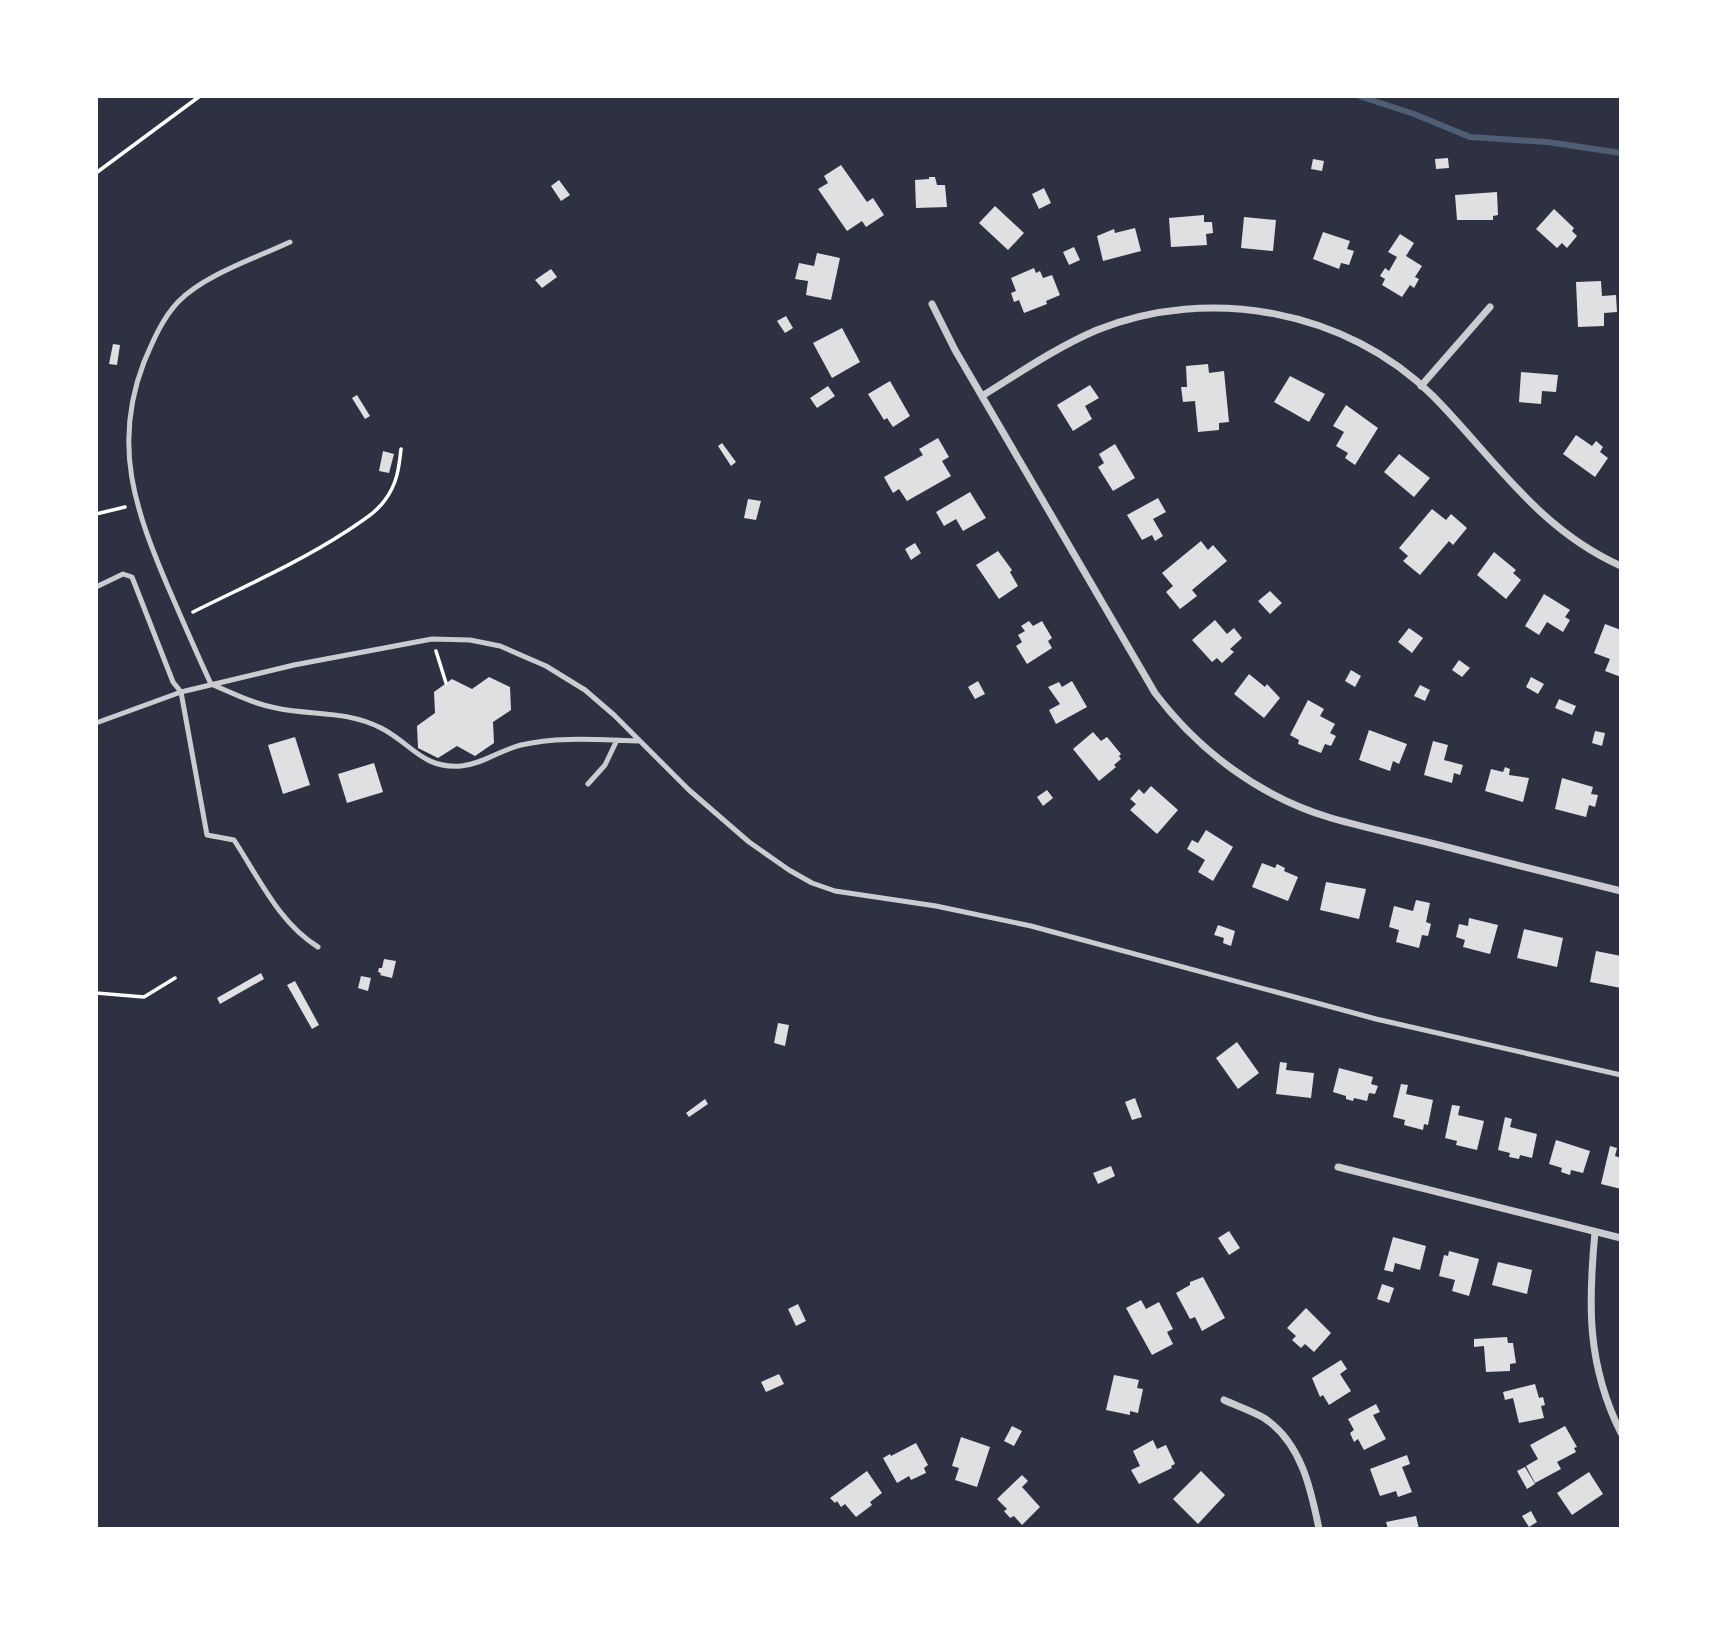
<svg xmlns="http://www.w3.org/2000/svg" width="1717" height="1625" font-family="Lato,sans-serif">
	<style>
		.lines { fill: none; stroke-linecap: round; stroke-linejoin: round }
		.stream { stroke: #4f5d75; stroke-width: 6 }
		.building { fill: #e0e0e3 }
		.path { stroke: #fff; stroke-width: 3.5 }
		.service { stroke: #caccd0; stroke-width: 5 }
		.minor { stroke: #caccd0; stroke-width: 7 }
	</style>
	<rect width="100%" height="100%" fill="#2d3142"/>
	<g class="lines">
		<path class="stream" d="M1359,96l55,18 56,23 77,5 74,11"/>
	</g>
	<path class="building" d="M1448,158l1,10 -13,1 -1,-10z
		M1313,159l11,2 -2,10 -11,-2z
		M841,165l26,37 6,-4 11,17 -18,12 -4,-6 -15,10 -29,-42 10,-6 -4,-7z
		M929,177h6l2,8h8l2,22 -31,1 -1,-28 14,-1z
		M559,180l11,15 -9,6 -10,-15z
		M1044,188l7,15 -12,6 -7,-15z
		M1497,192l1,23 -5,1v4h-36l-2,-25z
		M995,206l29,27 -16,17 -29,-27z
		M1554,209l20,19 -2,3 5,5 -10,12 -5,-5 -5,5 -21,-19z
		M1204,215v7h8l1,11 -7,1 1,11 -36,2 -2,-29z
		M1244,217l32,3 -3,31 -32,-3z
		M1135,228l6,23 -38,10 -6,-25 17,-7 1,4z
		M1323,232l27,9 -3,8 7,2 -5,14 -8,-2 -2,6 -26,-10z
		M1400,234l14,9 -8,13 16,10 -7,11 4,2 -5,9 -4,-3 -8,12 -20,-12 3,-6 -5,-3 5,-8 4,3 8,-14 -9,-5z
		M1074,247l6,13 -11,5 -6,-13z
		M817,253l23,5 -9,42 -25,-5 2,-14 -13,-2 4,-16 15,3z
		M1034,268l2,5 4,-2 3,7 9,-3 8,20 -14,6 1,3 -23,9 -5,-13 -5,2 -3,-9 5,-2 -5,-13z
		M551,269l6,8 -15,11 -7,-8z
		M1601,281l1,15 14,-1 1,17 -13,1v13l-26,1 -2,-45z
		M786,316l7,12 -8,5 -8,-12z
		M842,328l18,34 -28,16 -19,-35z
		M113,344l7,1 -3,20 -8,-1z
		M1208,364l1,9 15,-2 5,51 -10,1v7l-21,2 -3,-31 -12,1 -2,-15h6l-1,-21z
		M1521,372l37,3 -2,17 -14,-1 -1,13 -22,-2z
		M1290,376l35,18 -16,28 -35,-20z
		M890,381l20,35 -17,11 -6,-9 -3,2 -16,-26z
		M1090,385l9,13 -14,8 7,13 -19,12 -16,-26z
		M828,386l7,10 -18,12 -7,-10z
		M357,395l13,21 -5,3 -13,-21z
		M1346,405l32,23 -23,37 -10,-7 3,-5 -12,-7 8,-14 -11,-6z
		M1576,435l16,11 4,-5 7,6 -3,5 8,6 -13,19 -32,-23z
		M938,438l11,19 -7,4 9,15 -44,25 -8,-12 -6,4 -9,-16 39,-22 -4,-6z
		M722,443l14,19 -5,4 -13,-20z
		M1115,444l20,34 -22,13 -15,-24 6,-4 -5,-9z
		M383,451l11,3 -5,19 -10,-2z
		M1399,454l31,24 -16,19 -30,-25z
		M970,492l16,26 -23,13 -7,-12 -12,7 -8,-14z
		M1158,498l8,14 -13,7 10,17 -8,5 -3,-6 -10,5 -15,-25z
		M748,499l13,2 -5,19 -12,-2z
		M1432,509l14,11 5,-6 16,14 -14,17 -4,-4 -29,34 -17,-14 5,-5 -9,-8z
		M1201,541l7,9 5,-5 14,16 -35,29 5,6 -17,13 -14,-17 7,-6 -11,-13z
		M915,543l6,10 -10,7 -6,-11z
		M998,551l14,19 -2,2 8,14 -19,13 -23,-34z
		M1494,552l22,18 -3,3 8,7 -15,19 -29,-24z
		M1270,591l12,12 -12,11 -12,-13z
		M1544,594l26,16 -5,7 5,3 -7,12 -16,-10 -8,13 -14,-9z
		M1215,620l12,14 7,-6 8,10 -12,11 4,3 -12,11 -5,-5 -5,4 -20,-22z
		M1029,621l4,5 9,-5 10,17 -4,3 4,7 -25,16 -11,-18 6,-4 -4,-7 7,-4 -4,-5z
		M1605,624l16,6v47l-16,-6 5,-12 -16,-6z
		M1409,628l14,10 -11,15 -14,-11z
		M1459,660l11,8 -8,9 -10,-7z
		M1351,670l10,6 -6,11 -10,-6z
		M1249,674l16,13 2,-3 13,14 -16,20 -30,-24z
		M489,677l21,10 1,23 -18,12 1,21 -19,13 -18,-10 -19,12 -20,-10 -1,-22 18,-13 -1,-21 18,-13 20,10z
		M1531,677l13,7 -6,10 -12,-7z
		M978,681l7,13 -10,5 -7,-12z
		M1072,681l15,26 -31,17 -7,-14 11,-6 -12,-17 11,-5 3,5z
		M1420,685l10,5 -5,11 -11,-5z
		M1559,699l17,7 -4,9 -17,-7z
		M1308,700l16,9 -4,7 15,8 -5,9 6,3 -5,10 -6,-2 -4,9 -23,-9 1,-4 -9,-5z
		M1369,730l38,14 -8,20 -6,-3 -3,10 -31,-11z
		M1595,731l10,2 -3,13 -10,-3z
		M1093,732l8,9 6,-4 14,17 -2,2 2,3 -7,6 2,2 -17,14 -26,-32z
		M295,737l15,48 -27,9 -15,-49z
		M1433,741l15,4 -4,15 19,5 -3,10 -6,-2 -2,10 -28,-8z
		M374,763l9,29 -36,11 -9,-29z
		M1505,767l5,2 -1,6 20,3 -6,24 -38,-11 6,-22 12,3z
		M1562,778l31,9 -2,7 7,1 -3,12 -6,-2 -3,12 -31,-8z
		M1151,786l27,24 -21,24 -27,-24 6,-6 -6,-5 9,-10 5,5z
		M1047,790l6,8 -10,8 -6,-9z
		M1206,830l27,17 -20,34 -15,-9 7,-12 -18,-11 5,-9 6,3z
		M1262,863l13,5 2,-4 8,4 -1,3 14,6 -10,24 -36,-14z
		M1326,882l40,7 -7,30 -39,-9z
		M1416,900l14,3 -4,19 5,2 -3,12 -6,-1 -3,13 -23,-6 3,-12 -10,-3 5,-21 19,5z
		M1469,918l29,7 -8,29 -27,-7 2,-7 -9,-3 3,-13 9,2z
		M1218,925l17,6 -4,15 -8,-3 1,-5 -10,-3z
		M1524,929l39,9 -6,29 -40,-9z
		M1596,951l25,5v32l-31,-6z
		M384,959l12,2 -4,17 -12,-3 1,-2 -3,-1 1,-4h3z
		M261,973l3,6 -44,25 -3,-6z
		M361,976l10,2 -3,13 -10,-3z
		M295,981l24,44 -7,4 -25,-44z
		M778,1023l11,2 -4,21 -11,-3z
		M1237,1042l22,31 -21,16 -22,-31z
		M1280,1062l7,1 -1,7 28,3 -3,25 -35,-4z
		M1339,1068l34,9 -2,7 7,2 -3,8 -6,-1 -2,8 -13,-3 -1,3 -7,-2v-3l-13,-4z
		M1401,1084l7,1 -2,9 27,6 -5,25 -4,-1 -1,6 -19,-5 1,-5 -12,-3z
		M1135,1098l7,19 -10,3 -7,-18z
		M705,1099l3,5 -19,13 -3,-4z
		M1452,1105l8,1 -2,9 26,6 -7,29 -21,-5 1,-4 -12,-3z
		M1505,1117l7,2 -2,8 27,7 -5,24 -12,-3 -1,4 -10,-2 1,-4 -12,-3z
		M1556,1140l34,11 -7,22 -12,-3 -1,5 -9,-3 1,-4 -13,-4z
		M1610,1146l7,2 -2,8 6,2v31l-20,-5z
		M1111,1166l4,10 -17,8 -5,-11z
		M1229,1231l11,17 -11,7 -11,-17z
		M1393,1237l33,9 -6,24 -25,-7 -2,9 -9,-2z
		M1449,1251l30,8 -10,37 -17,-5 3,-11 -16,-4 5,-21 4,1z
		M1498,1262l34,8 -5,24 -35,-9z
		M1203,1277l22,41 -23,13 -7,-14 -5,2 -14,-26 14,-8v-3z
		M1382,1284l12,4 -5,15 -12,-4z
		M1141,1300l5,9 13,-7 14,27 -6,3 6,12 -21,11 -26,-47z
		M798,1304l8,17 -10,5 -8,-17z
		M1306,1308l25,25 -17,19 -9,-8 -4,4 -9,-8 4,-4 -9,-8z
		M1507,1337l1,6h5l3,20 -6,1v7l-24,1 -2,-26 -10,1v-8z
		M1341,1360l6,9 -7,5 11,17 -22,14 -6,-10 -3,2 -8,-19z
		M779,1374l5,10 -18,8 -5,-10z
		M1114,1375l25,5 -2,8 6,1 -5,24 -8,-2v4l-24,-5z
		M1535,1384l4,14 4,-1 2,8 -4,1 3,12 -25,5 -6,-25 -8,2 -2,-8z
		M1376,1404l4,8 -7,3 13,24 -22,11 -6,-11 -4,3 -4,-9 4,-3 -6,-11z
		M1012,1426l10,5 -8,15 -10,-5z
		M1565,1426l12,21 -3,1 2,4 -19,10 4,7 -26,14 -9,-17 12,-7 -8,-14z
		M961,1437l29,10 -13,40 -22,-7 4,-12 -7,-2z
		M1153,1440l4,9 9,-4 9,19 -4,2 1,2 -33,16 -8,-14 9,-4 -7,-15z
		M916,1443l12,22 -4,3 2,5 -15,7 -2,-4 -12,7 -14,-25 7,-4 1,2z
		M1407,1455l3,9 -8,3 10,25 -14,5 -2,-6 -16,5 -10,-27z
		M1525,1467l10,17 -8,5 -10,-18z
		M867,1471l15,22 -12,9 2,3 -16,12 -11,-13 -4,3 -4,-6 -2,2 -5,-5z
		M1201,1471l24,24 -27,29 -25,-25z
		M1589,1472l14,22 -31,21 -15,-22z
		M1022,1475l6,6 -6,6 18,20 -18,18 -8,-9 -4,2 -6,-7 3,-2 -10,-10z
		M1531,1511l6,11 -8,5 -7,-11z
		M1416,1516l3,13h-31l-2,-7z"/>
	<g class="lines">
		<path class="path" d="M96,173l104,-77
			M96,514l29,-7
			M193,612c52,-26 105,-49 154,-81 13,-9 29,-18 38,-31 12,-16 14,-32 16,-51
			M436,651l10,32
			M96,993l48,4 31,-19"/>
		<path class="service" d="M290,242c-34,16 -86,33 -112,60 -16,17 -25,39 -34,60 -32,83 -9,147 24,225 14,32 28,65 43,97 21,9 43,20 65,24 37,8 69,2 105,20 30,15 41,41 80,38 22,-2 39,-16 60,-21 37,-9 80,-5 118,-4
			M96,587l27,-13 9,3 41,105 8,10 26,143 27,5c25,38 45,83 84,107
			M96,723l85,-31 113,-27 138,-26 38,1 30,6 46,20 39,24 29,25 75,75 60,52 40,28 23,13 23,8 101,15 95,20 345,93 245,56
			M588,784l17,-19 12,-25"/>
		<path class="minor" d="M932,304l23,46 200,343c44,58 105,104 176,125 35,10 72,18 108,27 61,16 121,31 182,46
			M1421,386l69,-79
			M982,396c37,-23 75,-49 115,-66 112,-45 250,-20 336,66 61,62 105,133 188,170
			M1338,1167l283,71
			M1595,1232c-7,73 -8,133 26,201
			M1224,1400c13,6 28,11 40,18 37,24 47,71 55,111"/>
	</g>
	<rect width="1717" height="1625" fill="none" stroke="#ffffff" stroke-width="196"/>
</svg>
